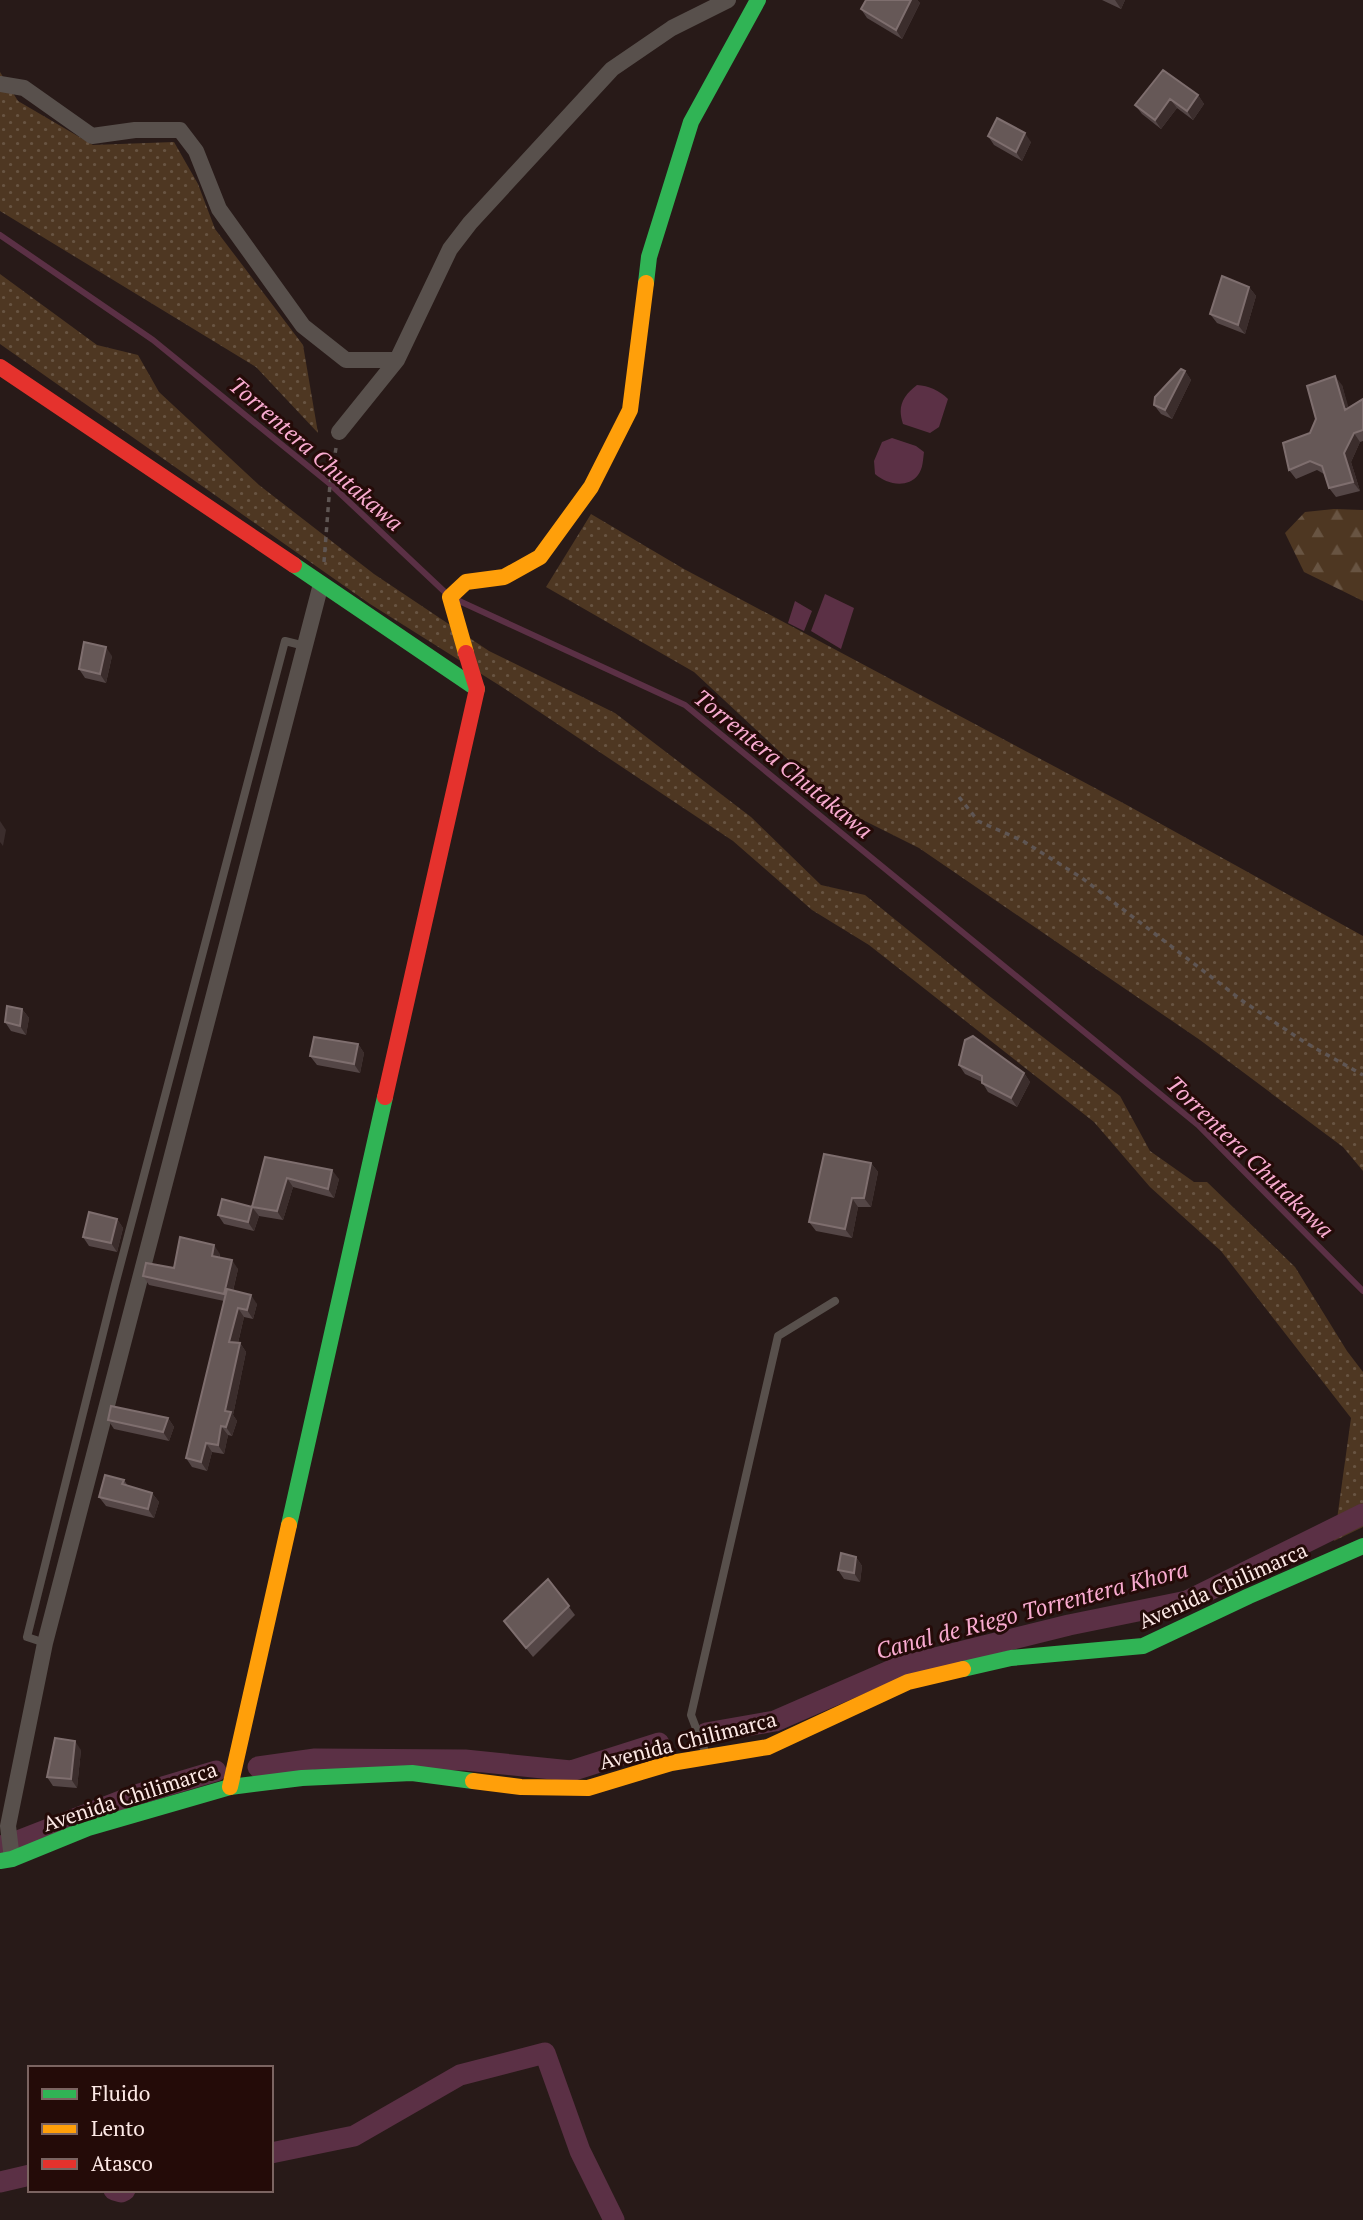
<svg xmlns="http://www.w3.org/2000/svg" width="1363" height="2220" font-family="'PT Serif',serif">
	<style>
		.grass { fill: url(#grass-dots) }
		.forest { fill: url(#forest-firs) }
		.water { fill: #5b3045 }
		.lines { fill: none; stroke-linecap: round; stroke-linejoin: round }
		.stream { stroke: #5b3045; stroke-width: 6 }
		.canal { stroke: #5b3045; stroke-width: 21 }
		.path { stroke: #5f5654; stroke-width: 3.5; stroke-dasharray: 5 5; stroke-linecap: butt }
		.lane { stroke: #58504c; stroke-width: 8 }
		.street { stroke: #58504c; stroke-width: 16 }
		.fast { stroke: #30b455; stroke-width: 16 }
		.slow { stroke: #ff9f0a; stroke-width: 16 }
		.jam { stroke: #e5322d; stroke-width: 16 }
		.wall { fill: #544646 }
		.shaded-wall { fill: #3b2d2c }
		.building { fill: #665857; stroke: #7e6e6e; stroke-width: 2 }
		.labels { text-anchor: middle; stroke-width: 6; stroke-linejoin: round; paint-order: stroke }
		.street-label { font-size: 21px; fill: #fde9e6; stroke: #240b08 }
		.water-label { font-size: 23px; font-style: italic; fill: #f9abd0; stroke: #240b08 }
	</style>
	<defs>
		<pattern id="grass-dots" width="8" height="8" patternUnits="userSpaceOnUse" patternTransform="scale(1.75)"><rect width="8" height="8" fill="#4e3722"/><path d="M2 2h.1M6 6h.1" fill="none" stroke="#685442" stroke-width="1.8" stroke-linecap="round"/></pattern>
		<pattern id="forest-firs" width="22" height="20" patternUnits="userSpaceOnUse" patternTransform="scale(1.75)"><rect width="22" height="20" fill="#4e3722"/><path d="M5 1l3.5 6h-7zM16 11l3.5 6h-7z" fill="#685442"/></pattern>
	</defs>
	<rect width="100%" height="100%" fill="#281a18"/>
	<path class="grass" d="M0,72l18,29 75,44 81,-3 24,42 17,45 88,116 15,88 -62,-66 -256,-156z
		M0,274l97,71 41,10 21,37 100,93 115,89 115,77 126,62 136,104 70,68 44,10 123,100 132,101 30,55 44,31h13l88,85 52,84 16,21v155l-29,14 17,-123 -130,-167 -71,-64 -56,-65 -225,-177 -57,-35 -79,-69 -231,-154 -132,-83 -370,-260z
		M591,514l93,55 441,235 238,132v235l-20,-24 -143,-107 -281,-192 -78,-39 -147,-137 -148,-85z"/>
	<path class="forest" d="M1334,509l29,1v91l-59,-29 -19,-39 20,-21z"/>
	<path class="water" d="M917,385c12,1 22,5 31,14l-9,28 -9,6 -27,-9c-6,-18 0,-28 14,-39z
		M892,438l24,8 8,6c-1,7 -1,17 -6,23 -11,14 -32,9 -43,-1l-1,-13 8,-19z
		M825,594l29,14 -13,41 -30,-18z
		M795,601l17,10 -8,20 -16,-8z"/>
	<g class="lines">
		<path class="stream" d="M0,235l153,105 177,144 118,111
			M457,600l228,105 513,420 165,166"/>
		<path class="canal" d="M706,1733l69,-12 124,-54 170,-42 118,-24 176,-87
			M258,1767l57,-8 150,1 106,11 88,-28
			M0,1846l10,-2 126,-49 80,-24
			M271,2153l83,-17 106,-61 85,-22 35,98 34,69
			M0,2182l30,-7
			M114,2190l7,2 4,-2"/>
		<path class="path" d="M324,562l6,-78 6,-36
			M959,797l19,24 45,20 59,37 162,124 62,41 57,32"/>
		<path class="lane" d="M45,1643l-18,-6 88,-352 170,-644 20,5
			M706,1754l-15,-39 87,-379 57,-35"/>
		<path class="street" d="M0,84l24,4 68,48 43,-6h45l16,21 23,58 84,117 43,34h51
			M339,432l58,-72 53,-111 20,-26 142,-154 60,-41 56,-28
			M12,1859l-4,-33 37,-183 276,-1059"/>
		<path class="fast" d="M646,283l3,-26 42,-135 67,-122
			M294,565l183,124
			M289,1525l96,-428
			M963,1669l48,-11 132,-12 106,-50 114,-50
			M0,1861l12,-2 76,-31 142,-41 72,-9 110,-5 61,8"/>
		<path class="slow" d="M466,653l-16,-56 16,-15 38,-5 36,-20 51,-70 39,-77 16,-127
			M473,1781l48,6 67,1 83,-25 97,-16 140,-65 55,-13
			M230,1787l59,-262"/>
		<path class="jam" d="M0,367l294,198
			M385,1097l92,-408 -11,-36"/>
	</g>
	<path class="wall" d="M866,0h51l3,3 -18,36 -35,-21 -6,-9z
		M1102,0h23l-4,9z
		M1198,95l6,9 -11,16 -16,-12 -16,21 -19,-15 -7,-9z
		M988,136l43,6 -9,19 -28,-16z
		M1249,287l7,9 -11,38 -28,-11 -7,-9z
		M1185,371l6,9 -19,39 -11,-5 -7,-9z
		M1342,385l6,23 15,-9v42l-3,1 -9,20 9,29 -24,6 -7,-9 -5,-14 -7,-4 -21,9 -7,-9 21,-37z
		M112,656l-6,27 -21,-5 -6,-9z
		M22,1009l7,9 -3,17 -15,-4 -6,-9z
		M358,1044l6,9 -4,20 -43,-8 -7,-9z
		M959,1065l65,8 6,9 -13,25 -29,-15 -6,-10 -17,-8z
		M265,1157l74,22 -5,19 -41,-11 -10,33 -24,-4 -5,15 -30,-7 -6,-9 34,-8z
		M871,1163l7,9 -7,35h-13l-6,31 -36,-7 -7,-9z
		M117,1219l6,9 -6,24 -28,-6 -6,-9z
		M220,1254v3l18,12 -5,22 24,13 -4,15 -9,-2 -6,26h2l6,9 -13,63 4,6 -5,15 -4,-1 -4,19 -12,-2 -5,19 -15,-4 -6,-9 38,-157 -75,-16 -6,-9z
		M168,1418l6,9 -5,14 -55,-12 -6,-9z
		M124,1480l4,6 24,7 7,9 -5,16 -48,-12 -7,-9z
		M856,1557l6,9 -2,16 -16,-3 -6,-9z
		M548,1579l27,36 -42,42 -29,-36z
		M81,1750l-4,38 -24,-2 -6,-9z"/>
	<path class="shaded-wall" d="M911,0h6l3,3 -18,36 -6,-9z
		M1115,0h10l-4,9z
		M1198,95l6,9 -11,16 -6,-9z
		M1170,99l7,9 -16,21 -6,-9z
		M1025,133l6,9 -9,19 -6,-9z
		M1249,287l7,9 -11,38 -7,-9z
		M1185,371l6,9 -19,39 -7,-9z
		M1335,376l7,9 10,34 -7,-9z
		M1354,433l6,9 -9,20 9,29 -7,-9 -9,-29z
		M106,647l6,9 -6,27 -6,-9z
		M0,821l6,9 -3,16 -3,-4z
		M22,1009l7,9 -3,17 -6,-9z
		M358,1044l6,9 -4,20 -6,-9z
		M1024,1073l6,9 -13,25 -6,-9z
		M871,1163l7,9 -7,35 -7,-9z
		M332,1170l7,9 -5,19 -6,-9z
		M287,1178l6,9 -10,33 -6,-9z
		M852,1198l6,9 -6,31 -7,-9z
		M252,1207l7,9 -5,15 -6,-9z
		M117,1219l6,9 -6,24 -6,-9z
		M214,1245l6,9 -2,11 -6,-9z
		M232,1260l6,9 -8,34 -6,-9z
		M251,1295l6,9 -4,15 -6,-9z
		M238,1308l6,9 -8,34 -7,-9z
		M240,1343l6,9 -13,63 4,6 -5,15 -6,-9 -1,-16z
		M168,1418l6,9 -5,14 -6,-9z
		M221,1426l7,9 -4,19 -6,-9z
		M206,1443l6,9 -5,19 -6,-9z
		M152,1493l7,9 -5,16 -6,-9z
		M856,1557l6,9 -2,16 -6,-9z
		M75,1741l6,9 -4,38 -6,-9z"/>
	<path class="building" d="M866,0h45l-15,30 -35,-21z
		M1163,70l35,25 -11,16 -17,-12 -15,21 -20,-15z
		M997,118l28,15 -9,19 -28,-16z
		M1222,276l27,11 -11,38 -28,-11z
		M1181,369l4,2 -20,39 -11,-5 1,-8z
		M1335,376l10,34 18,-11v31l-9,3 -10,20 9,29 -24,6 -7,-22 -12,-5 -21,9 -6,-27 27,-10 6,-14 -9,-33z
		M84,642l22,5 -6,27 -21,-5z
		M7,1006l15,3 -2,17 -15,-4z
		M973,1036l51,37 -13,25 -29,-15v-7l-23,-11 6,-25z
		M314,1037l44,7 -4,20 -44,-8z
		M824,1154l47,9 -7,35h-12l-7,31 -36,-7z
		M265,1157l67,13 -4,19 -41,-11 -10,33 -25,-4z
		M222,1199l30,8 -4,15 -30,-7z
		M89,1212l28,7 -6,24 -28,-6z
		M180,1237l34,8 -2,11 20,4 -8,34 -81,-18 3,-13 28,5z
		M227,1289l24,6 -4,15 -9,-2 -9,34 11,1 -15,68 6,1 -5,15 -5,-1 -3,19 -12,-2 -5,19 -15,-4z
		M111,1406l57,12 -5,14 -55,-12z
		M105,1475l19,5 -2,4 30,9 -4,16 -49,-12z
		M841,1553l15,4 -2,16 -16,-3z
		M548,1579l21,27 -43,42 -22,-27z
		M55,1738l20,3 -4,38 -24,-2z"/>
	<g class="labels">
		<g class="street-label">
			<text transform="translate(1223 1586) rotate(-24)" y="7">Avenida Chilimarca</text>
			<text transform="translate(688 1741) rotate(-14)" y="7">Avenida Chilimarca</text>
			<text transform="translate(130 1797) rotate(-18)" y="7">Avenida Chilimarca</text>
		</g>
		<g class="water-label">
			<text transform="translate(316 454) rotate(41)" y="8">Torrentera Chutakawa</text>
			<text transform="translate(783 764) rotate(39)" y="8">Torrentera Chutakawa</text>
			<text transform="translate(1250 1157) rotate(44)" y="8">Torrentera Chutakawa</text>
			<text transform="translate(1032 1610) rotate(-15)" y="8">Canal de Riego Torrentera Khora</text>
		</g>
	</g>
	<rect x="28" y="2066" width="245" height="126" fill="#240b08" stroke="#7b6461" stroke-width="2"/>
	<rect x="42" y="2089" width="35" height="10" fill="#30b455" stroke="#7b6461" stroke-width="2"/>
	<text x="91" y="2101" font-size="21" fill="#fde9e6">Fluido</text>
	<rect x="42" y="2124" width="35" height="10" fill="#ff9f0a" stroke="#7b6461" stroke-width="2"/>
	<text x="91" y="2136" font-size="21" fill="#fde9e6">Lento</text>
	<rect x="42" y="2159" width="35" height="10" fill="#e5322d" stroke="#7b6461" stroke-width="2"/>
	<text x="91" y="2171" font-size="21" fill="#fde9e6">Atasco</text>
</svg>
